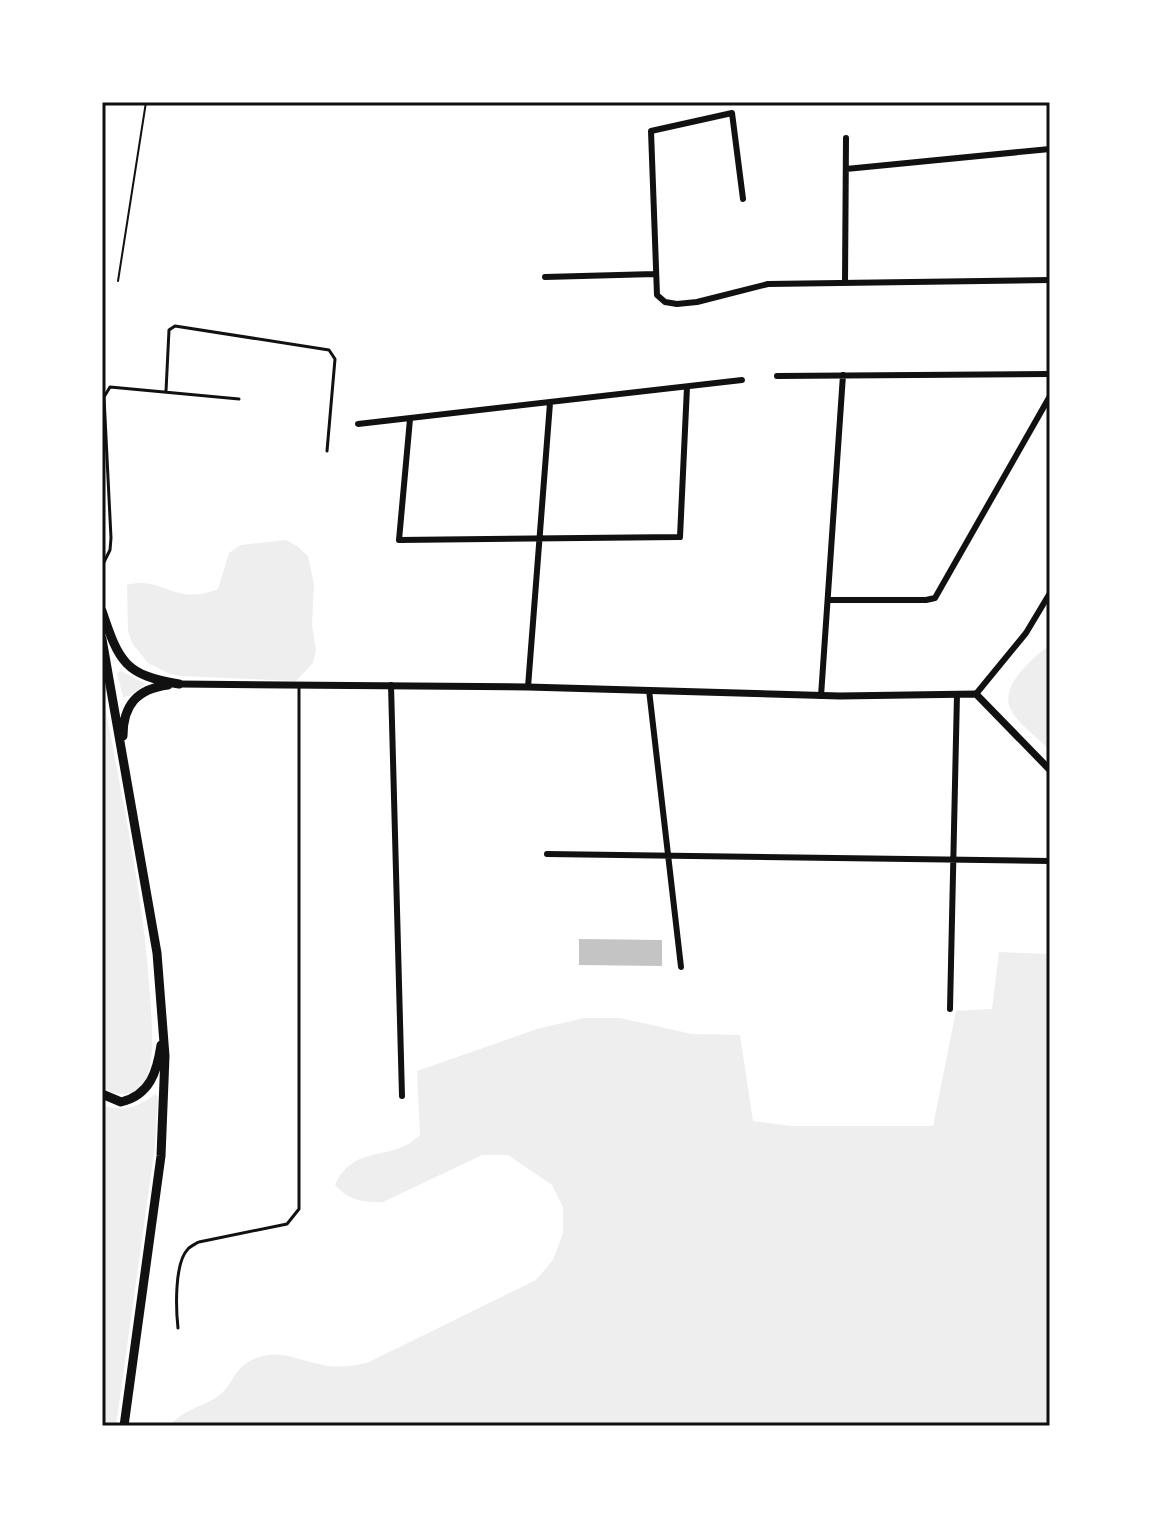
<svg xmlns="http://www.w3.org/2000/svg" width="1152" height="1528" font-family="'Asap Condensed',sans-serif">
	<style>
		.green { fill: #eee }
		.building { fill: #c4c4c4 }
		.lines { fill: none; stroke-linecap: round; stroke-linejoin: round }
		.path { stroke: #111; stroke-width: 2 }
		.service { stroke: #111; stroke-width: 3 }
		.minor { stroke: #111; stroke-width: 6 }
		.tertiary { stroke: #111; stroke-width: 7 }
		.primary { stroke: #111; stroke-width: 9 }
		.neatline { fill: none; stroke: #111; stroke-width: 3 }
	</style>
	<rect width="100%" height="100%" fill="#fff"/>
	<path class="green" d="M286,540l11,6 11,10 6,28 -2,41 4,25 -3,13 -17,18 -115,-5 -11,-2 -22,-11 -16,-20 -4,-12 -1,-46c36,-10 47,22 91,4l11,-36 12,-8z
		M1050,645v106c-11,-13 -31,-26 -39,-41 -13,-24 23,-53 39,-65z
		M121,671l25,13 -17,12 -6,1 -6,-24z
		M102,688c18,103 42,205 48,309 2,25 5,56 -3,80 -6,20 -30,21 -45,10z
		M999,952l51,2v472h-880c14,-17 30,-18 47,-29 13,-8 16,-25 28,-33 30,-19 48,-5 78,1 14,3 29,1 44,-2l169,-83 17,-20 10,-27v-26l-11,-22 -44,-30h-26l-99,47c-20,1 -35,-2 -48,-17 20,-43 55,-21 85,-50l-3,-64 120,-42 47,-11h36l72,16 48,1 13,86 39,5h141l23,-115 36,-2z
		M155,1094l3,3 -3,49 -39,280h-14v-321c21,8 37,2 53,-11z"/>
	<path class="building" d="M579,939l83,1v26l-83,-1z"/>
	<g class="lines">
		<path class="path" d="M118,281l28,-179"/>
		<path class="service" d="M166,391l3,-61 6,-4 154,24 6,9 -8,92
			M102,566l8,-16 1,-12 -7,-141 6,-10 129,12
			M178,1328c-2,-18 -4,-65 10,-79 0,-1 10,-7 11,-7l88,-18 12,-15v-521"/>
		<path class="minor" d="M846,169l204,-20
			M743,199l-11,-86 -81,18 6,164 8,7 12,2 20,-2 71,-18 282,-4
			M545,277l110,-3
			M845,283l1,-145
			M777,376l273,-2
			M410,419l-11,121 281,-3 7,-150
			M358,424l384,-44
			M828,600h98l9,-2 115,-202
			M391,685l11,411
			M528,687l22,-284
			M649,690l32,277
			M976,694l50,-61 24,-40
			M821,696l22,-321
			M547,854l503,7
			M950,1009l7,-315"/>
		<path class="tertiary" d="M179,684l349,3 312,9 136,-2 74,76"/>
		<path class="primary" d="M102,611c17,51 23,64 77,73
			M102,639l55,314 8,103 -4,100 -37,270
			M123,736c0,-31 14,-47 45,-51
			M102,1094l19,8c29,-7 36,-30 40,-57"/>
	</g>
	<rect width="1152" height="1528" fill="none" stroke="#ffffff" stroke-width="208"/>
	<rect x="104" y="104" width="944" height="1320" class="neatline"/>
</svg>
